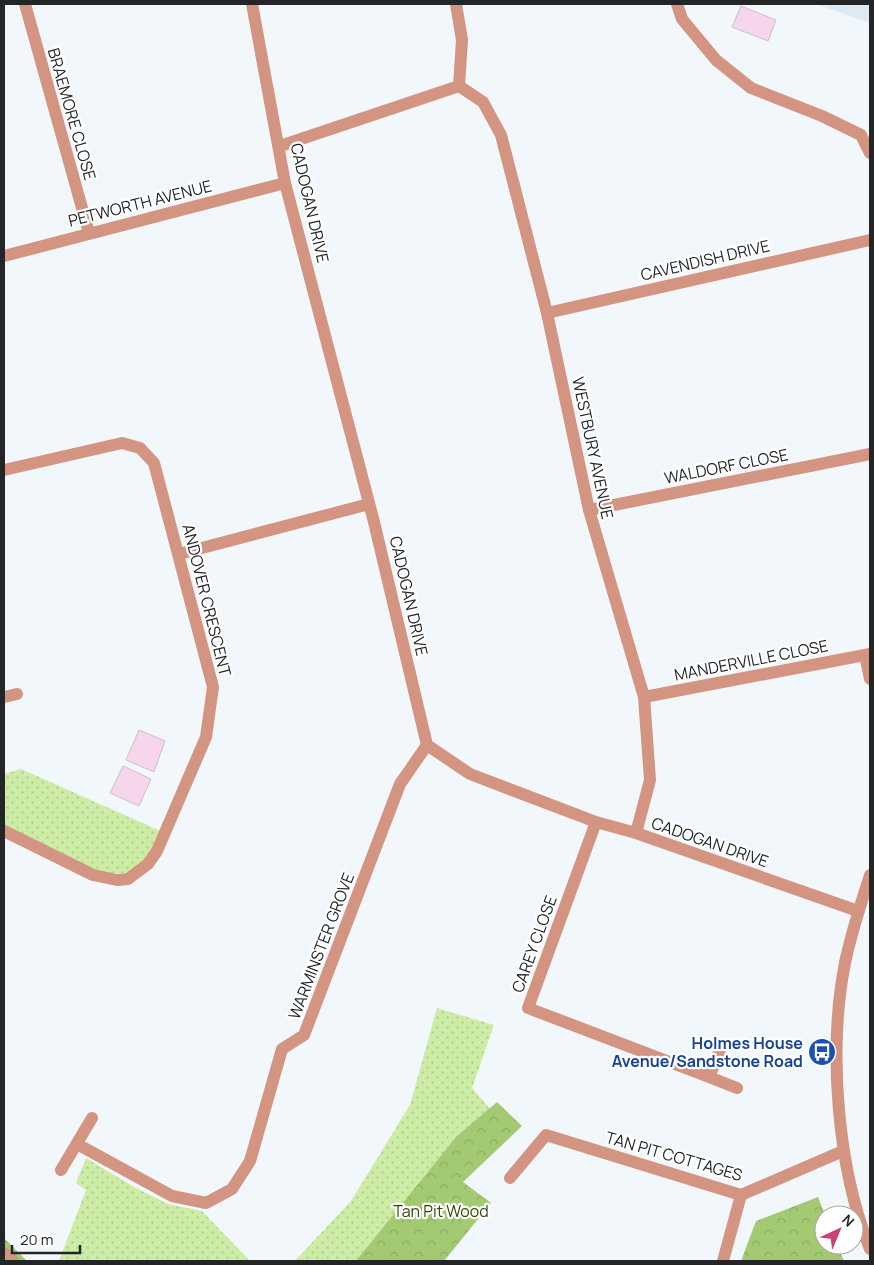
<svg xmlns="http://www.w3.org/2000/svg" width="874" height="1265" font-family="Manrope,sans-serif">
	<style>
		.built { fill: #deeaf3 }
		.grass { fill: url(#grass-dots) }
		.forest { fill: url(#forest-crowns) }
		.building { fill: #f6d5ed; stroke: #c8c2c6 }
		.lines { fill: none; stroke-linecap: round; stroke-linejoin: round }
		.service { stroke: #d39581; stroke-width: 12 }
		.minor { stroke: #d39581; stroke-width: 12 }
		.tertiary { stroke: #d39581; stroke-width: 12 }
		.labels { text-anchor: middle; stroke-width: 4.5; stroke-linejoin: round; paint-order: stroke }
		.street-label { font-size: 16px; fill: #232527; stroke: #fff }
		.transit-label { font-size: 16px; font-weight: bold; fill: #164399; stroke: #fff; text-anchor: end }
		.park-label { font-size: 16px; fill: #314708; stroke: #fff }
	</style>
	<defs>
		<pattern id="grass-dots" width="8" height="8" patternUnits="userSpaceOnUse" patternTransform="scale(1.25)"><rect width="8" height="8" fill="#cdeca6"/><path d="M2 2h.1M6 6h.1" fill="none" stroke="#b0ca8f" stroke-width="1.8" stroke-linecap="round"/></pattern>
		<pattern id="forest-crowns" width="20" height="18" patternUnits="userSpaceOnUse" patternTransform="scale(1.25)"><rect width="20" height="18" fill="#a4c973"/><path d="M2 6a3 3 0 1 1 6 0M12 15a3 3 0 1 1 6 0" fill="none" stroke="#8dac64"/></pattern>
	</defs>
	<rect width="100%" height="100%" fill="#f2f7fc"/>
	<path class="built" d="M816,4h54v19z"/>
	<path class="grass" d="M21,769l144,64 -27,39 -45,3 -89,-44v-57z
		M437,1008l57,17 -22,63 27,31 -127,142h-77l56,-60 59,-96z
		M86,1158l50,30 32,16 34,7 48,50h-191l27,-71 -10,-7z"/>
	<path class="forest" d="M497,1102l25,24 -59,56 28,21 -47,58h-88l100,-124z
		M818,1197l7,18 -1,30h13l7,16h-103l15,-40z
		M4,1238l23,23h-23z"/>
	<path class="building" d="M741,6l35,14 -8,21 -36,-14z
		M139,730l26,11 -11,31 -28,-12z
		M123,766l28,13 -12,27 -29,-13z"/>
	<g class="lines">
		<path class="service" d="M4,1253l9,8
			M723,1261l18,-66"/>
		<path class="minor" d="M25,4l64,229
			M252,4l33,179 89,339 53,223 43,29 126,48 40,11 222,78
			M456,4l6,36 -3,46
			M677,4l5,15 34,41 35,28 71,28 39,19 9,18
			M459,86l24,16 18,33 46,178 42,197 55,187 6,83 -14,53
			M280,146l179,-60
			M4,256l281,-73
			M547,313l323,-73
			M4,470l118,-27 18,5 14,15 59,224 -7,50 -49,114 -9,13 -20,15 -11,1 -24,-5 -89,-44
			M589,510l281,-56
			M179,554l190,-50
			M865,655l5,24
			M4,697l13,-3
			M644,697l226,-43
			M596,822l-68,186 181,69
			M720,1050l-11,27 28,11
			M77,1144l95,52 34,7 26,-14 18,-28 32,-112 22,-14 96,-251 27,-39
			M61,1170l31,-52
			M510,1178l36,-43 195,60 102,-44"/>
		<path class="tertiary" d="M870,875c-9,29 -19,58 -25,88 -17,86 -8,204 25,286"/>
	</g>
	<defs>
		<g id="bus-disc" transform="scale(1.4375)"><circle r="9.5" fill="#1a4fb4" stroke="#fff"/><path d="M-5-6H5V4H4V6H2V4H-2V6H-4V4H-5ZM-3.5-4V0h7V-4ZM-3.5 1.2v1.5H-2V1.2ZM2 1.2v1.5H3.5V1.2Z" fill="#fff"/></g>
	</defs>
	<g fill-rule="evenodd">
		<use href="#bus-disc" x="822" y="1052"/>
	</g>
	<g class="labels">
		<g class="street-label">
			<text transform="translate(72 114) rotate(74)" y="6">BRAEMORE CLOSE</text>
			<text transform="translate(140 203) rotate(-14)" y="6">PETWORTH AVENUE</text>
			<text transform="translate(310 203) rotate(77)" y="6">CADOGAN DRIVE</text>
			<text transform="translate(705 260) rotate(-13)" y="6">CAVENDISH DRIVE</text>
			<text transform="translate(593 448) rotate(78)" y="6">WESTBURY AVENUE</text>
			<text transform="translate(726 466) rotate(-11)" y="6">WALDORF CLOSE</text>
			<text transform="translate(409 596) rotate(77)" y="6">CADOGAN DRIVE</text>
			<text transform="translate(207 600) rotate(76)" y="6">ANDOVER CRESCENT</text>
			<text transform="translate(751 660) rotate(-11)" y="6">MANDERVILLE CLOSE</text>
			<text transform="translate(710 842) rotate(19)" y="6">CADOGAN DRIVE</text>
			<text transform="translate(534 944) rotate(-70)" y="6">CAREY CLOSE</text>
			<text transform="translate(321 946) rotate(-69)" y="6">WARMINSTER GROVE</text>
			<text transform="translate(674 1156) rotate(16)" y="6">TAN PIT COTTAGES</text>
		</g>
		<g class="transit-label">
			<text x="803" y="1049">Holmes House<tspan x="803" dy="18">Avenue/Sandstone Road</tspan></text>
		</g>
		<g class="park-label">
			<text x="441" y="1217">Tan Pit Wood</text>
		</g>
	</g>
	<rect width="874" height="1265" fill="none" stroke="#232527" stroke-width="10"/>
	<g transform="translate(839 1230) rotate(44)"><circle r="24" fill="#ffffff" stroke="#a7a8a9"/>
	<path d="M0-4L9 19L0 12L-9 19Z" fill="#cb4075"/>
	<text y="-8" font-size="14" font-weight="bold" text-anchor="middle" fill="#232527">N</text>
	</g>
	<path d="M12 1245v8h68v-8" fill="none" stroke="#232527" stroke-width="2.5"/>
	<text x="20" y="1245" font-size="15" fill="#232527" stroke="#ffffff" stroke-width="4" paint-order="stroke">20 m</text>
</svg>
